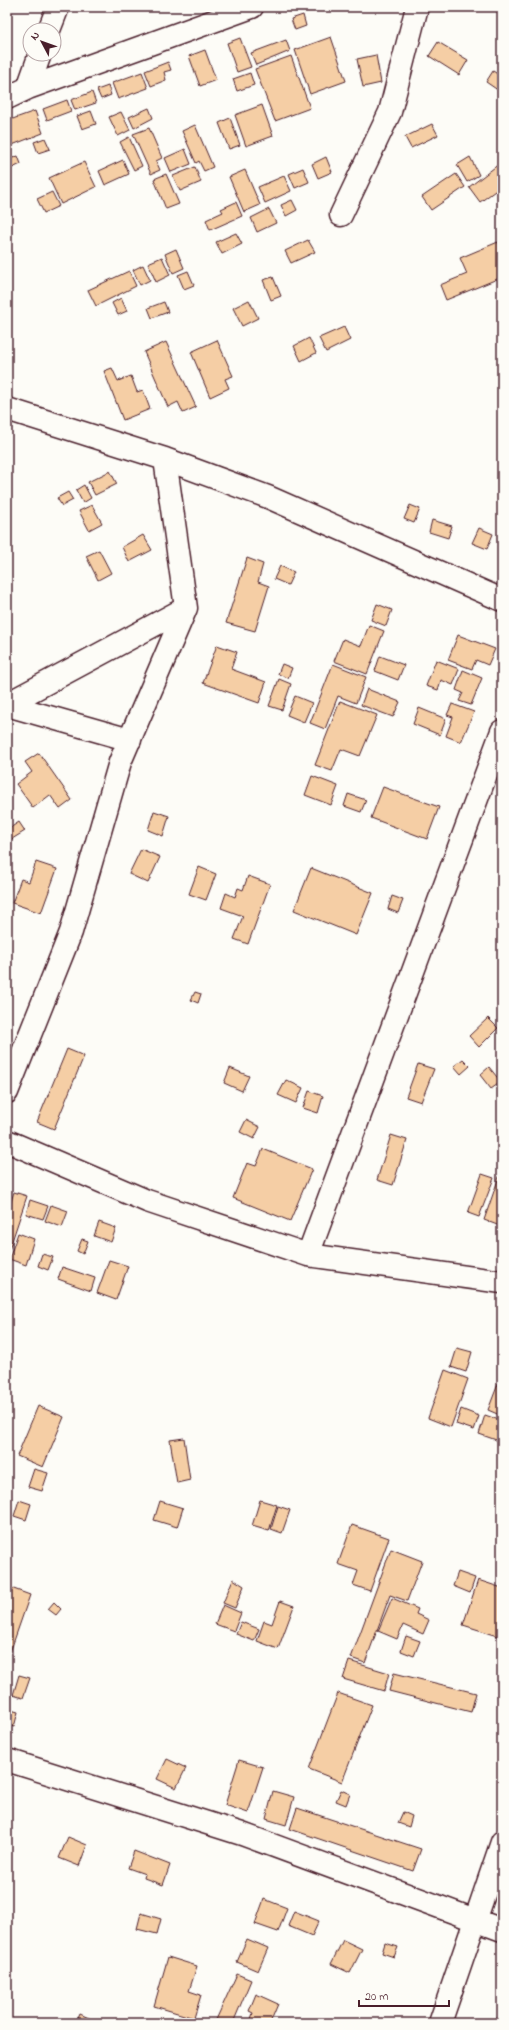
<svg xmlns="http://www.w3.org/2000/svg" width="509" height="2030" font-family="'Indie Flower',sans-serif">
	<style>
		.building { fill: #f5cea5; stroke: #4a1f2b }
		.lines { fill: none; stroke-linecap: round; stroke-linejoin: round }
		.street-casing { stroke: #4a1f2b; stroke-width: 25 }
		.street { stroke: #fdfcf7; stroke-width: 22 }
	</style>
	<rect width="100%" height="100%" fill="#fdfcf7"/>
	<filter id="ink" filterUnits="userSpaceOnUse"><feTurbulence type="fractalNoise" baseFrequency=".025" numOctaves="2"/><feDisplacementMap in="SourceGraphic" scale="8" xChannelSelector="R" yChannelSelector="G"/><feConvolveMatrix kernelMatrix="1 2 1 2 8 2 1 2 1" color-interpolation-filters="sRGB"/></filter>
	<g filter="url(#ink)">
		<path class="building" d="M303,15l3,11 -11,4 -4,-11z
			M331,37l15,44 -36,13 -15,-44z
			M240,38l11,29 -14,5 -10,-29z
			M286,40l4,11 -34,14 -5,-12z
			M438,42l30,18 -9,15 -30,-19z
			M205,50l11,30 -16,6 -11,-30z
			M376,55l5,28 -18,4 -6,-28z
			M291,56l19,52 -35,13 -20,-52z
			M168,62l3,8 -7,2 2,8 -15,6 -6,-15z
			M493,71l9,6v16l-16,-11z
			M142,72l6,16 -30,11 -6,-16z
			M250,73l4,12 -17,6 -4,-12z
			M108,86l3,9 -10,4 -4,-9z
			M92,92l4,11 -21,7 -4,-10z
			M67,100l4,11 -24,9 -4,-11z
			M262,105l11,31 -27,10 -11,-31z
			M149,108l4,10 -19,10 -5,-11z
			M35,111l8,22 -36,14v-26z
			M91,111l5,13 -14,5 -5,-13z
			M121,112l9,18 -12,6 -9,-19z
			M230,118l10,27 -11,4 -10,-26z
			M432,124l6,11 -27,13 -6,-11z
			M195,125l18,42 -9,4 -5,-10 -3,2 -14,-32z
			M149,128l13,30 -6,3 4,9 -9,4 -18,-40z
			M129,137l13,29 -8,4 -14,-28z
			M45,138l5,11 -12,4 -4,-11z
			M185,149l6,15 -20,8 -6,-14z
			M18,156l3,8 -11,5 -3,-9z
			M326,157l6,15 -14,6 -6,-14z
			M470,157l9,18 -12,7 -10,-17z
			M123,160l6,14 -24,11 -6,-14z
			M84,162l12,25 -35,17 -12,-26z
			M499,164l3,4v18l-22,16 -11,-15z
			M195,167l6,15 -21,9 -7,-15z
			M303,168l6,14 -14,6 -6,-14z
			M245,170l15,35 -16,7 -15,-35z
			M166,174l13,30 -13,5 -12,-30z
			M456,174l9,13 -34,23 -9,-13z
			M284,176l7,15 -26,12 -7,-16z
			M52,192l7,14 -15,7 -7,-14z
			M292,200l5,10 -11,6 -5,-11z
			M236,202l6,14 -32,14 -4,-10 17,-8 -2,-3z
			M269,209l7,14 -19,9 -6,-14z
			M236,233l6,11 -20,10 -6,-12z
			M308,240l7,12 -24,11 -6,-12z
			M498,242l4,8v27l-56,23 -6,-15 27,-11 -7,-16z
			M176,249l8,19 -11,5 -8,-19z
			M162,257l8,18 -14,7 -8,-19z
			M143,265l7,15 -10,5 -7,-15z
			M129,271l7,15 -40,20 -8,-16z
			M188,271l6,14 -10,4 -6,-14z
			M273,277l8,19 -10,4 -8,-20z
			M121,298l6,13 -9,4 -6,-12z
			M249,300l9,18 -16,8 -9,-18z
			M164,302l4,10 -16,6 -4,-10z
			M344,327l6,13 -24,12 -7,-14z
			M309,338l7,15 -15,8 -7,-15z
			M217,340l16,36 -8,3 4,9 -19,9 -19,-45z
			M166,342l30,65 -13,6 -5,-11 -10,5 -24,-55z
			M112,368l6,13 13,-5 6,16 6,-2 7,19 -27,11 -19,-49z
			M110,471l7,13 -22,11 -7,-13z
			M84,485l7,13 -8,5 -7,-13z
			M68,492l5,8 -11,6 -5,-8z
			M92,505l10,18 -13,7 -10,-19z
			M410,505l10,4 -6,14 -10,-4z
			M432,520l20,6 -4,12 -19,-6z
			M479,528l14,6 -6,15 -15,-6z
			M143,535l9,15 -23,12 -7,-15z
			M99,550l12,23 -13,7 -12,-24z
			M247,558l16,6 -5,18 11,4 -14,45 -29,-8z
			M280,566l14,6 -6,13 -14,-6z
			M377,604l15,6 -6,16 -15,-6z
			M369,625l15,6 -17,43 -33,-13 9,-22 18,7z
			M458,635l37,14 -7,16 -12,-5 -4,9 -24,-9z
			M217,645l20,7 -6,17 35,13 -7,21 -56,-20z
			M380,656l24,9 -6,15 -23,-9z
			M436,660l23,9 -6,16 -12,-5 -3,10 -12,-4z
			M282,664l10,4 -4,10 -10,-4z
			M333,664l33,13 -10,26 -18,-7 -13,33 -15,-6z
			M463,670l19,8 -11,27 -12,-4 4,-8 -7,-3z
			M279,679l12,5 -9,26 -13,-4z
			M367,689l33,13 -7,15 -32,-12z
			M295,696l17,7 -8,19 -17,-7z
			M340,701l37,14 -17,41 -19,-7 -9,22 -17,-6z
			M452,704l22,8 -13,30 -15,-6 7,-19 -6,-2z
			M419,708l27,11 -6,16 -27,-11z
			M39,753l33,47 -12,9 -10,-14 -17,13 -17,-24 16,-12 -7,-10z
			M312,776l26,10 -7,19 -26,-10z
			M383,787l56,20 -12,32 -56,-21z
			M348,794l18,6 -5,12 -17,-6z
			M154,811l15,5 -6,20 -15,-6z
			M19,822l6,9 -13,8 -5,-9z
			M141,849l19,8 -12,26 -19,-9z
			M36,862l21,7 -16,44 -29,-10 9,-24 8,3z
			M199,867l17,7 -10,26 -17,-6z
			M311,868l62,25 -17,42 -62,-25z
			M248,876l22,8 -22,60 -14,-5 9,-23 -22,-8 5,-15 9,4 3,-9 5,2z
			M392,896l11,4 -5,13 -10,-4z
			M195,992l6,2 -3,9 -7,-3z
			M488,1018l10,10 -19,19 -10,-11z
			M67,1049l17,7 -30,73 -17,-7z
			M463,1059l7,7 -9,8 -7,-8z
			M418,1064l16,5 -13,33 -15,-5z
			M489,1067l12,15 -10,7 -11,-14z
			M230,1068l19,8 -7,15 -18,-8z
			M286,1080l17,8 -7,15 -18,-8z
			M502,1090v8l-4,-5z
			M309,1091l14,5 -5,17 -15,-5z
			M246,1120l14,7 -6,12 -14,-7z
			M391,1135l16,5 -14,45 -16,-5z
			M263,1149l49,20 -22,52 -57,-23 14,-35 9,3z
			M482,1174l12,4 -15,39 -11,-4z
			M500,1174l2,1v45l-2,6 -16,-6z
			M14,1192l13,4 -20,60v-42z
			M30,1200l18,6 -5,13 -17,-5z
			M51,1205l17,6 -6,16 -17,-6z
			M99,1222l17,6 -5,14 -17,-6z
			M18,1233l16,6 -8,26 -17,-6z
			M82,1239l6,2 -5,13 -6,-3z
			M42,1254l11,3 -5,13 -10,-4z
			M109,1260l19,6 -12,34 -19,-7z
			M62,1267l33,11 -4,13 -33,-12z
			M457,1348l15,4 -6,20 -15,-5z
			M445,1370l23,9 -17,48 -23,-9z
			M498,1384l4,1v31l-14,-6z
			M38,1406l26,11 -21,50 -26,-11z
			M461,1409l18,7 -5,14 -18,-6z
			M485,1415l17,6v21l-23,-8z
			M184,1438l6,42 -13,3 -7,-43z
			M34,1469l14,4 -6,18 -14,-4z
			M19,1500l12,4 -5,16 -12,-4z
			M260,1500l17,5 -8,26 -17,-5z
			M160,1501l23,7 -6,19 -23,-7z
			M278,1506l12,4 -8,23 -11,-4z
			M352,1525l37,13 -19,53 -17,-6 5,-14 -20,-7z
			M391,1549l31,12 -15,40 -17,-6 -25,68 -14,-5z
			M458,1572l17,6 -5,15 -17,-7z
			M233,1579l11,7 -9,22 -12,-5z
			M478,1580l24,8v35l-4,13 -35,-11z
			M11,1588l19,7 -23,66v-62z
			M392,1598l26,11 -2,5 13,6 -6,14 -20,-9 -6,14 -19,-8z
			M280,1601l14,5 -16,43 -21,-8 7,-20 8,3z
			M54,1602l7,7 -5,6 -8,-6z
			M223,1605l18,8 -7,18 -19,-7z
			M241,1622l18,7 -5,12 -18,-7z
			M406,1636l14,5 -6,15 -13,-5z
			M349,1661l40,12 -5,18 -41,-12z
			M394,1673l82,20 -5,19 -82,-21z
			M19,1675l11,3 -7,20 -10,-3z
			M338,1693l34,12 -30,77 -33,-13z
			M7,1709l11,3 -4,15 -7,-2z
			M167,1759l19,9 -10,20 -19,-9z
			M239,1760l24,7 -15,46 -23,-8z
			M341,1790l9,4 -4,11 -10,-4z
			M273,1791l21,6 -8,28 -20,-6z
			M297,1808l124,41 -8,22 -123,-42z
			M403,1812l9,4 -3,11 -11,-4z
			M68,1837l19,8 -8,21 -20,-8z
			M134,1851l36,14 -7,20 -19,-7 1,-4 -17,-6z
			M264,1899l23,9 -9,24 -23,-8z
			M294,1911l25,10 -7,15 -24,-10z
			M141,1913l20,6 -4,15 -20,-5z
			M247,1939l21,9 -10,23 -21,-9z
			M343,1940l19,9 -12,24 -19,-9z
			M385,1943l13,4 -4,10 -12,-4z
			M168,1957l29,9 -8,25 12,4 -7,23 -40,-12z
			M237,1974l14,6 -18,43h-16l-2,-1z
			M256,1994l22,10 -8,19 -20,-1 3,-9 -4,-2z
			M80,2014l20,9h-24z"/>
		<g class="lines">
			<g class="street-casing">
				<path id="street" d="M49,30l9,-23
					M28,88l12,-34
					M7,98l21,-10 224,-81
					M341,215l49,-103 27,-105
					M7,409l158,50 103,38 234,103
					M7,704l179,-96
					M7,705l123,35
					M7,1092l64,-160 49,-170 66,-154 -21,-149
					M7,1141l140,60 161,54 194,27
					M308,1255l194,-524
					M7,1760l235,74 260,96
					M440,2023l62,-181"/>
			</g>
			<use href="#street" class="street"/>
		</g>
	</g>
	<rect width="509" height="2030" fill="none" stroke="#fdfcf7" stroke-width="24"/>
	<rect x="12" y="12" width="485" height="2006" fill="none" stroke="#4a1f2b" stroke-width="1.5" filter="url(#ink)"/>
	<g transform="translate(42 42) rotate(311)"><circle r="19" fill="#fdfcf7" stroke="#b5a4a5"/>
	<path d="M0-3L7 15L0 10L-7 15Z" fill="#4a1f2b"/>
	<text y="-6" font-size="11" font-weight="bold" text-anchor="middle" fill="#4a1f2b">N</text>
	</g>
	<path d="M359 2000v6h90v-6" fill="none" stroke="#4a1f2b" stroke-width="2"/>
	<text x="365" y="2000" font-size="12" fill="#4a1f2b" stroke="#fdfcf7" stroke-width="3" paint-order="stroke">20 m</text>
</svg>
